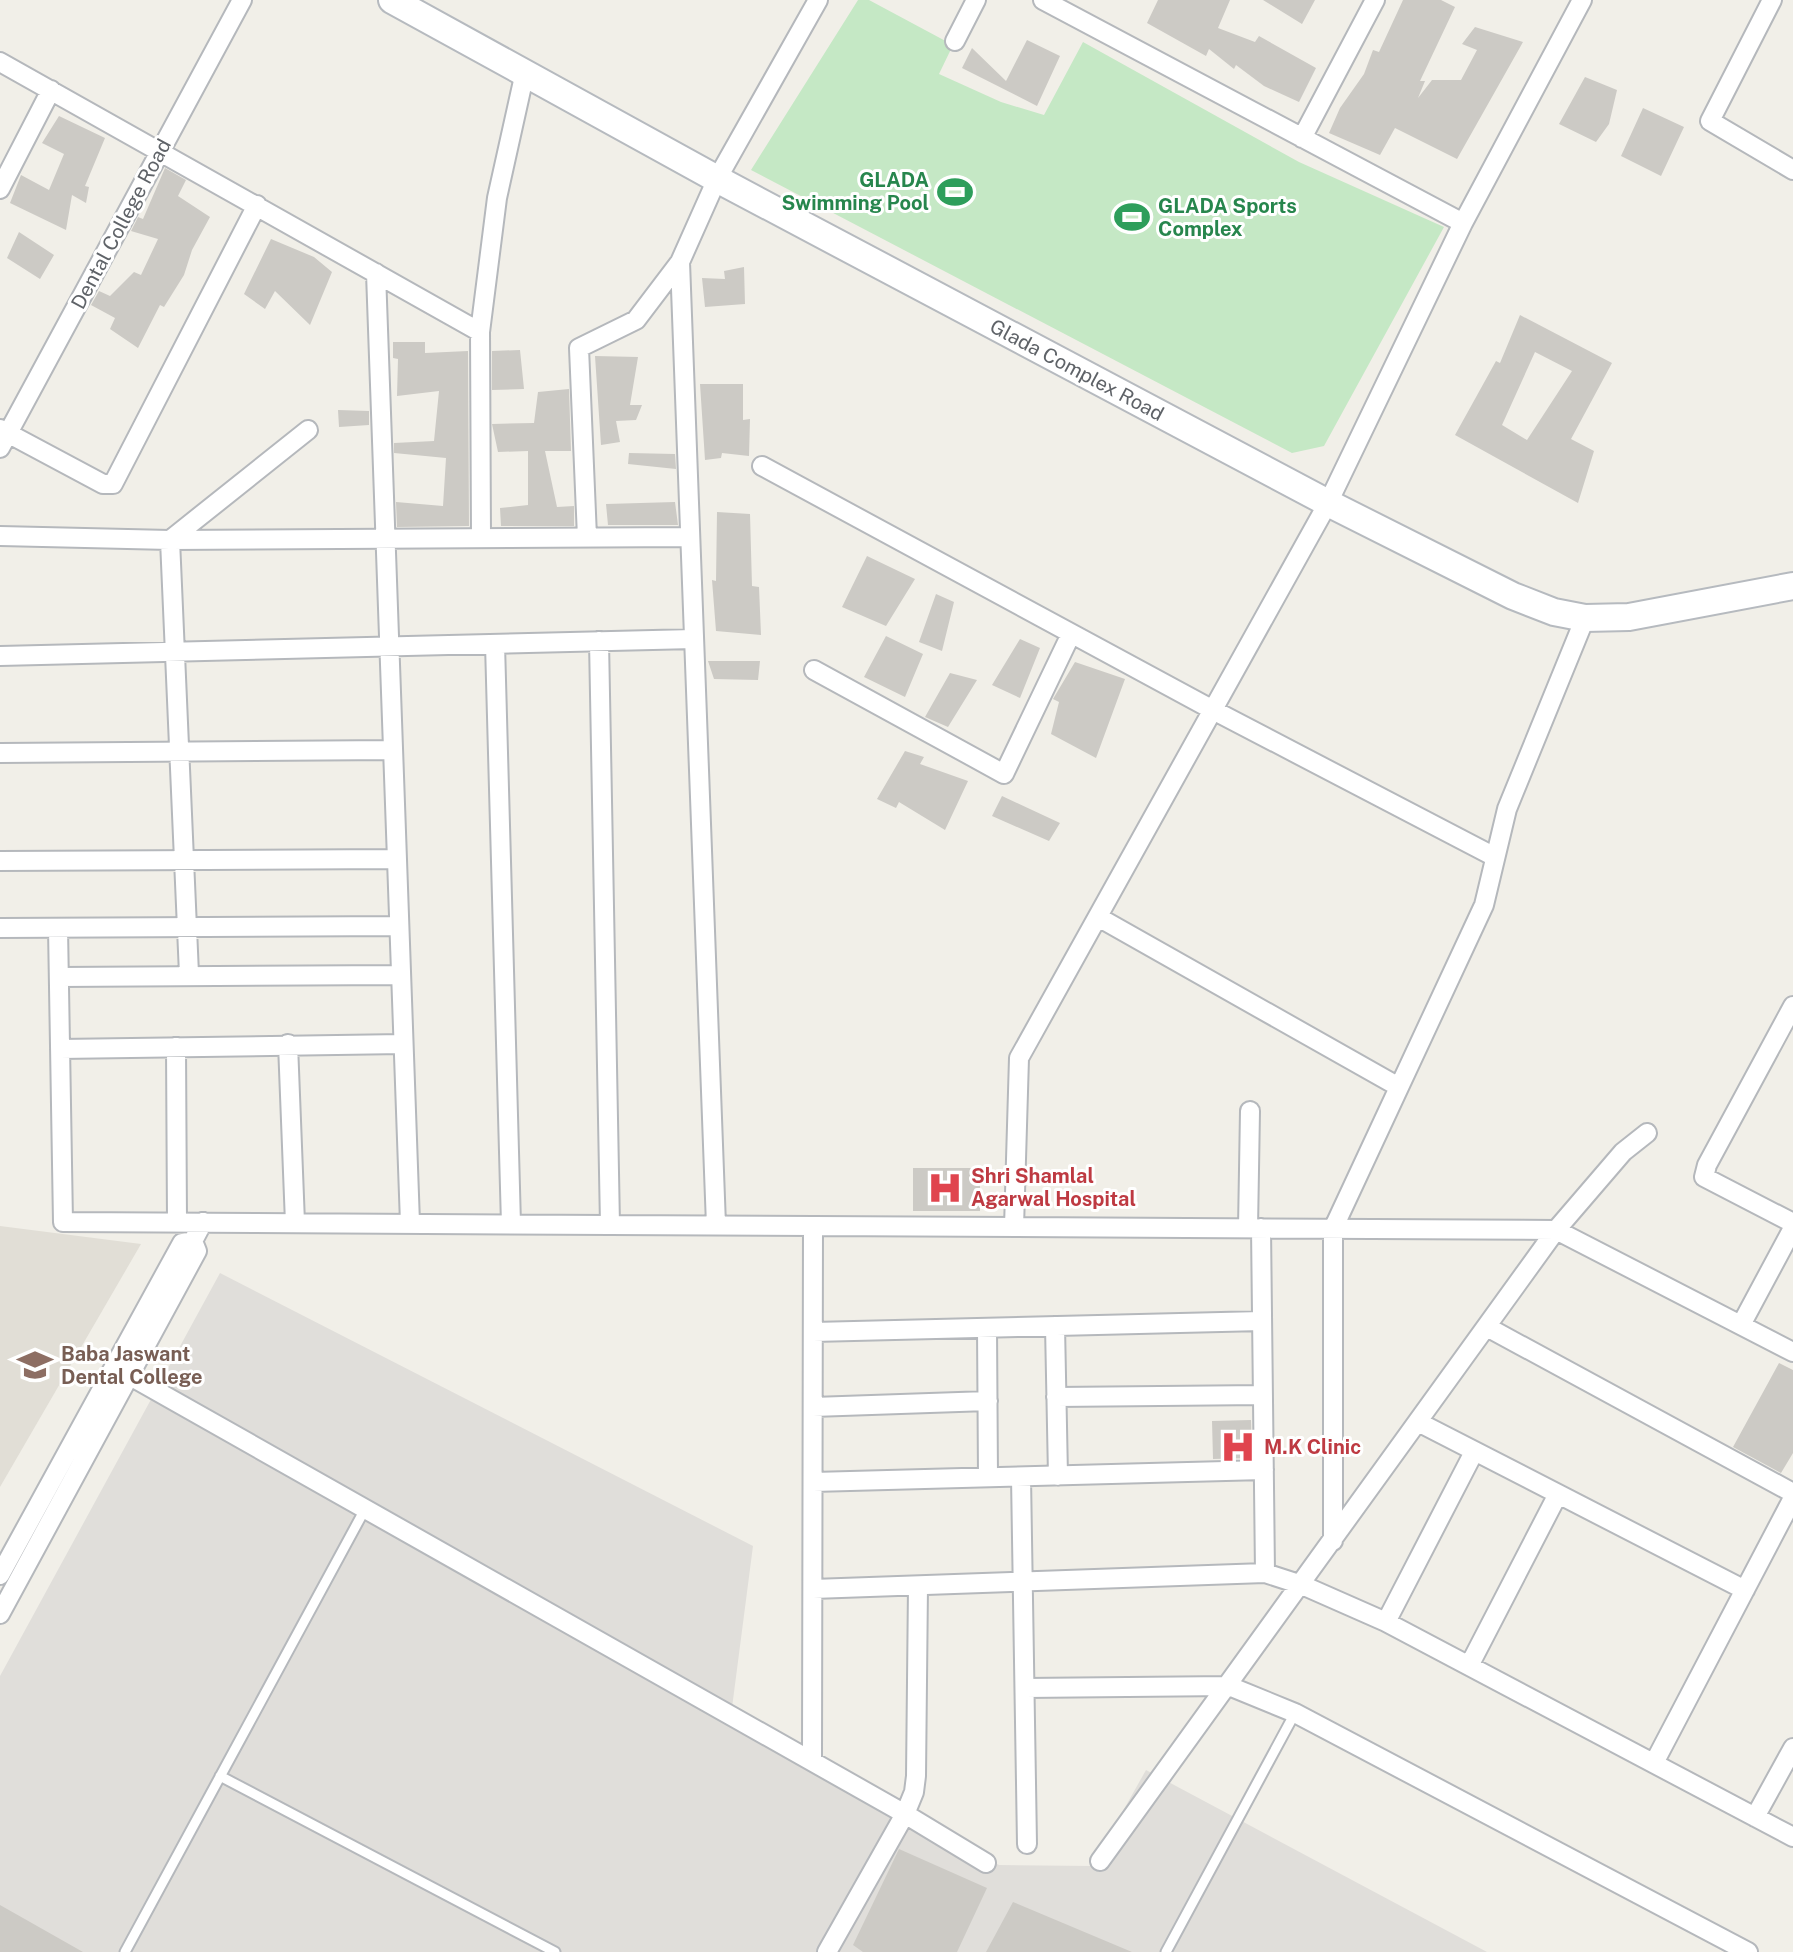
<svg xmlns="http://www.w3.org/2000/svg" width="1793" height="1952" font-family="'Public Sans',sans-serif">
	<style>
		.industrial { fill: #e0deda }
		.education { fill: #e1ded6 }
		.green { fill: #c5e8c5 }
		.building { fill: #cccac5; fill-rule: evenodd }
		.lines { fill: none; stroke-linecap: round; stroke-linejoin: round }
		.lane-casing { stroke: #b5b8bc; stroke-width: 13 }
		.street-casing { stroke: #b5b8bc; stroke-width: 22 }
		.secondary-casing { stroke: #b6babf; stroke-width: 30 }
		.lane { stroke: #fff; stroke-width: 9 }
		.street { stroke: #fff; stroke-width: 18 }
		.secondary { stroke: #fff; stroke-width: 26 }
		.labels { text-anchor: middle; stroke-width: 6; stroke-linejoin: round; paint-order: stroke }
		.leisure-label { font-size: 20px; font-weight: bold; fill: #27864d; stroke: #fff; text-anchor: end }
		.street-label { font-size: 20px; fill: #5f6368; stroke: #fff }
		.health-label { font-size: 20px; font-weight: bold; fill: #be3a42; stroke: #fff; text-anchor: start }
		.education-label { font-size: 20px; font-weight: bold; fill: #785e54; stroke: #fff; text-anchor: start }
	</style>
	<rect width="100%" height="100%" fill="#f1efe8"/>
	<path class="industrial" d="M220,1273l533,273 -23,177 269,142 93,1 54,-96 341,182h-1487v-276z"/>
	<path class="education" d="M0,1226l141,18 -141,243z"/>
	<path class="green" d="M858,0h11l84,45 -14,29 62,28 43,13 39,-73 216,120 145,65 -120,219 -32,7 -541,-283z"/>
	<path class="building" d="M1158,0h72l-12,28 37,14 4,-6 57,32 -17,34 -35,-16 -28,-21 -2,4 -25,-20 -3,7 -59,-33z
		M1263,0h52l-13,24z
		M1403,0h38l14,7 -35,74h5l-7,17 14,-18h29l16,-30 -15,-6 13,-17 48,15 -66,117 -62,-31 -15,27 -51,-22 11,-25 24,-34 9,-24 6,2z
		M1027,40l33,16 -23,50 -75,-38 10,-20 34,33z
		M1585,77l32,13 -8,34 -13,18 -37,-18z
		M1643,108l41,19 -23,49 -40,-20z
		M59,116l46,22 -20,48 4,1 -3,16 -14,-8 -6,35 -56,-27 11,-28 28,15 15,-36 -22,-11z
		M165,168l21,12 -8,16 32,21 -18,33 -8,25 -20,32 -4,-2 -22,43 -28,-19 5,-11 -24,-13 8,-14 11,5 24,-24 7,3 17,-36 -27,-8 7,-14 5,2z
		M19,232l35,23 -14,24 -33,-21z
		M271,239l43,18 18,15 -22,53 -35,-34 -10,18 -21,-15z
		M744,267l1,37 -40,3 -3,-29 23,1 -1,-8z
		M1520,315l92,48 -41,76 23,12 -16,52 -123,-68 41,-74 4,2zM1535,352l37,19 -45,69 -25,-15z
		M393,342h32v11l43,-2 1,175 -72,1 -1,-25 47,4 3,-48 -52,-5v-10l40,-2 5,-50 -42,5 1,-37 -5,-1z
		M520,350l4,39 -32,1v-39z
		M595,356l43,1 -8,48h12l-6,15 -20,1 4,21 -19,3z
		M700,384h43v36l7,-1 -1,37 -27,-3 -1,5 -16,2z
		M569,389l2,62h-26l12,56 17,-1v20h-73l-1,-18 28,-3v-54l-30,1 -6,-28 42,-1 4,-31z
		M338,410l31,1v14l-30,2z
		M629,453l46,1 1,15 -48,-5z
		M675,502l3,23h-70l-2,-21z
		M717,512l33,2 2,72 7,1 2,48 -45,-4 -4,-51 4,1z
		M867,556l48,23 -29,47 -44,-19z
		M936,594l18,8 -12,49 -23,-9z
		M886,636l37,18 -18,43 -41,-20z
		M1020,639l20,9 -20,50 -28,-13z
		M708,661h52l-2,19 -44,-1z
		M1075,662l50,17 -29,79 -45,-24 8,-32 -6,-3z
		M950,673l27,7 -29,47 -23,-10z
		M905,751l19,6 -4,7 48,17 -23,49 -46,-28 -3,6 -19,-9z
		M1002,796l58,27 -11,18 -57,-25z
		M913,1168h67v43h-67z
		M1779,1363l14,7v83l-12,20 -48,-26z
		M1251,1420l1,38 -39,1 -1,-38z
		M899,1849l88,39 -30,64h-94l-10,-7z
		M1013,1902l119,50h-146z
		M0,1905l83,47h-83z"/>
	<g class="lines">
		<g class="lane-casing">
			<path id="lane" d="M220,1776l335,176
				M125,1952l239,-441
				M1166,1952l129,-239"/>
		</g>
		<g class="street-casing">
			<path id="street" d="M1043,0l420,223
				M1772,0l-62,121 83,49
				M955,41l21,-41
				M0,62l480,270
				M1302,138l73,-138
				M0,189l51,-99
				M680,262l36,963
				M376,273l34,950
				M0,429l103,55h10l144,-279
				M0,448l242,-448
				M762,466l451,244 282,147
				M0,536l170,4 520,-3
				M481,537l-1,-205 17,-134 28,-126
				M587,537l-8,-189 57,-28 44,-58 37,-83 101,-179
				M170,540l19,434
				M170,540l138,-110
				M599,641l11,584
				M495,644l16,580
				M0,656l694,-17
				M814,670l190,104 67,-140
				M0,753l393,-3
				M0,861l397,-2
				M1098,917l301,170
				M0,928l399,-2
				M58,928l5,294 1493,8 237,122
				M59,977l342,-2
				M1793,1006l-86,159 -3,12 89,46
				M288,1044l7,179
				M176,1047l1,175
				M60,1049l343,-5
				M1014,1227l5,-169 309,-555 135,-280 119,-223
				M1248,1228l2,-117
				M1261,1228l4,345
				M1741,1325l52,-97
				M1055,1326l3,150
				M1487,1327l306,166
				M987,1328l1,149
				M813,1332l449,-11
				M130,1376l775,438 -78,138
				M1056,1397l207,-2
				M813,1407l175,-6
				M1418,1422l327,168
				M1021,1477l6,367
				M813,1482l451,-12
				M1333,1541v-312l151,-324 23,-96 78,-191
				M0,1575l182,-332 11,-2
				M918,1586l-2,190 -2,16 -9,22 81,49
				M813,1589l452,-16 37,12 84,37 407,215
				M0,1614l197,-363 -4,-10 10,-19
				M1386,1622l88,-170
				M1470,1664l88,-170
				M1025,1688l204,-2 66,27 453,239
				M812,1760l1,-534
				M1654,1763l139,-265
				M1755,1817l38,-69
				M1100,1861l456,-631 67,-78 24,-19"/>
		</g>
		<g class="secondary-casing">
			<path id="secondary" d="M392,0l325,179 611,324 185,93 41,16 31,6 44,-1 164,-31"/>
		</g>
		<use href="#lane" class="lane"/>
		<use href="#street" class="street"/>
		<use href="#secondary" class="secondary"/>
	</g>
	<defs>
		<g id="stadium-bare" transform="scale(2.76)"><path d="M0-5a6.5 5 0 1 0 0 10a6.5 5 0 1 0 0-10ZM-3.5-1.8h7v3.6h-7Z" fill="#2e9e5b" stroke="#fff" stroke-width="2.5" paint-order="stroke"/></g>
		<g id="hospital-bare" transform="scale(2.76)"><path d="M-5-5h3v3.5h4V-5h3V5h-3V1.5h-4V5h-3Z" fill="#e0444e" stroke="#fff" stroke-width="2.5" paint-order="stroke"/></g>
		<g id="university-bare" transform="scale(2.76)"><path d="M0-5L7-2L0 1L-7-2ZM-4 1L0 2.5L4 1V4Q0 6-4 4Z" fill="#8d6e63" stroke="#fff" stroke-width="2.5" paint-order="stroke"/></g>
	</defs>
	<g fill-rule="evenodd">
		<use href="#stadium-bare" x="955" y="192"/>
		<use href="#stadium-bare" x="1132" y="217"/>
		<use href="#hospital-bare" x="945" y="1188"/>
		<use href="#university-bare" x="35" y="1365"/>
		<use href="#hospital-bare" x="1238" y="1447"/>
	</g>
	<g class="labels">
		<g class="leisure-label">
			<text x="929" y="187">GLADA<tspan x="929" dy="23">Swimming Pool</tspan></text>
			<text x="1158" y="213" text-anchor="start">GLADA Sports<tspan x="1158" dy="23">Complex</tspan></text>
		</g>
		<g class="street-label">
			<text transform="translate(121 224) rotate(-62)" y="7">Dental College Road</text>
			<text transform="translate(1077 370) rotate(28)" y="7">Glada Complex Road</text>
		</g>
		<g class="health-label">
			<text x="971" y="1183">Shri Shamlal<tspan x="971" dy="23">Agarwal Hospital</tspan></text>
			<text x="1264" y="1454">M.K Clinic</text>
		</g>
		<g class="education-label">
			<text x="61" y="1361">Baba Jaswant<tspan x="61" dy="23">Dental College</tspan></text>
		</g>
	</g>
</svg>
